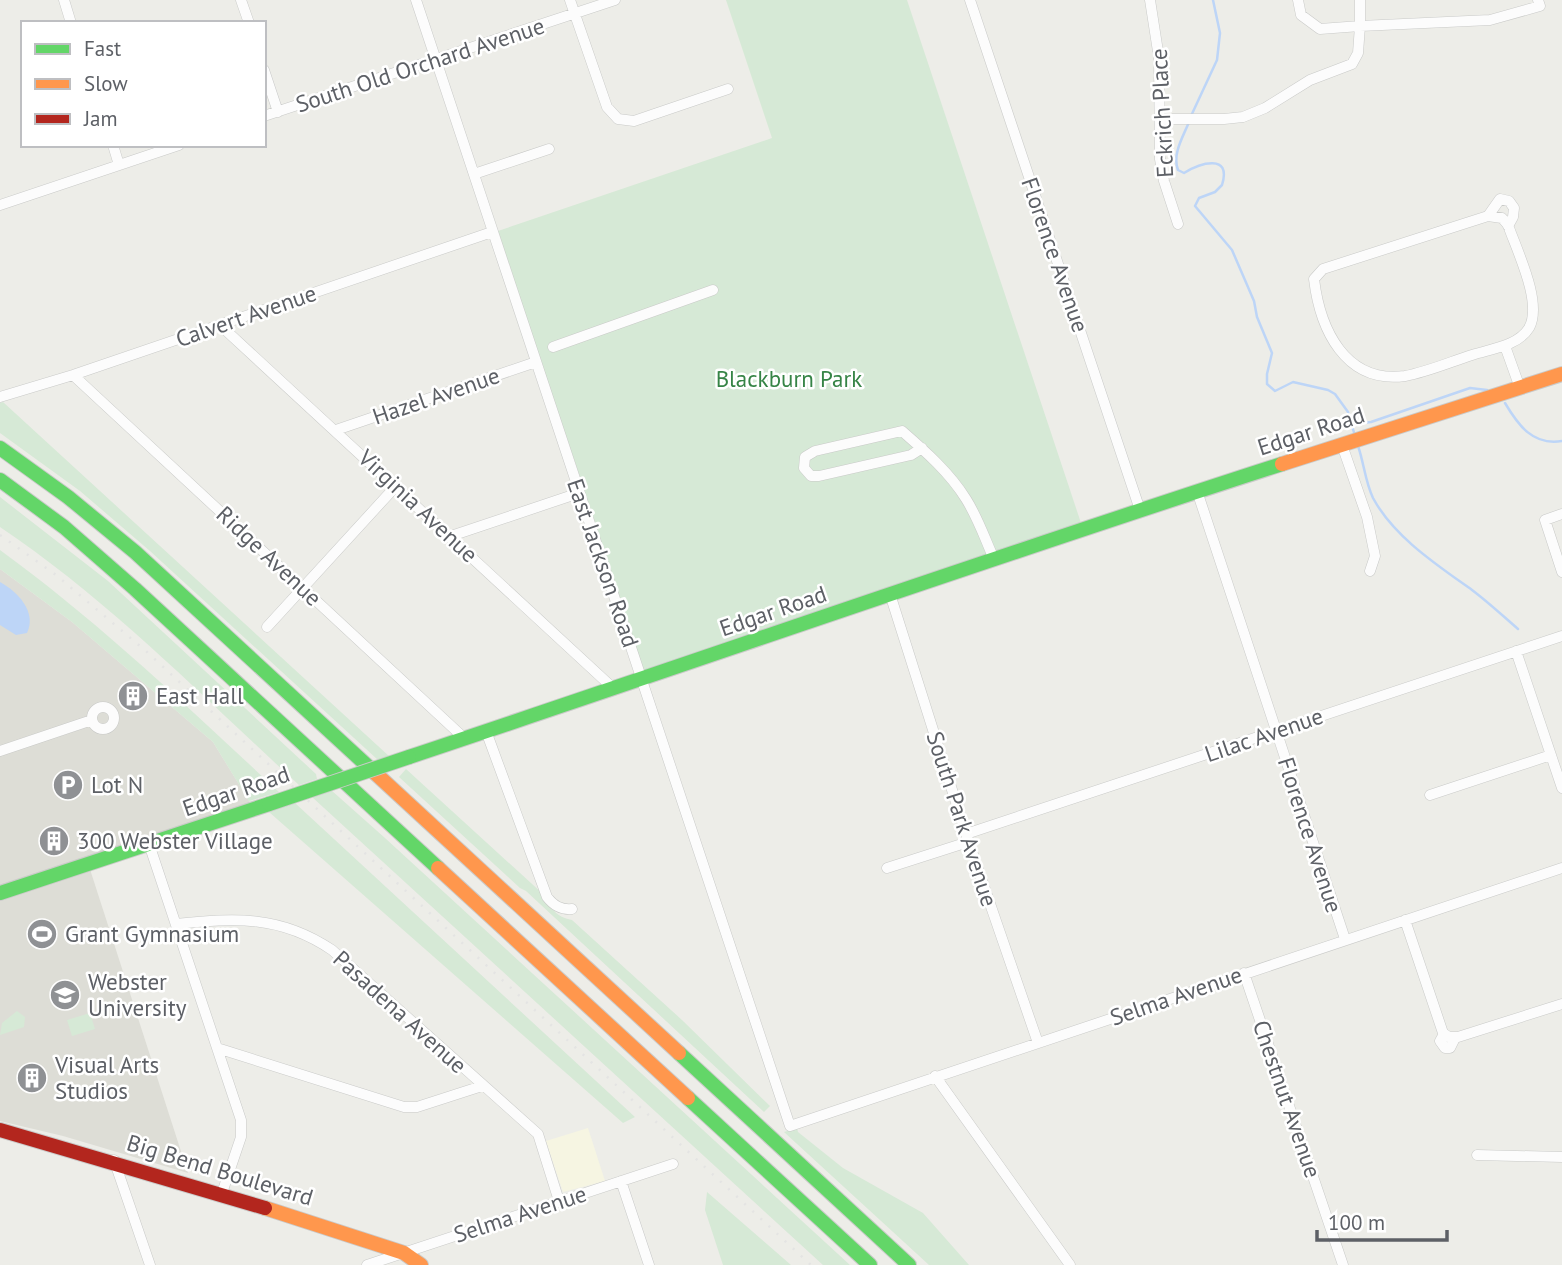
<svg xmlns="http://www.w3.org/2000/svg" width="1562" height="1265" font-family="'PT Sans',sans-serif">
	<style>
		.commercial { fill: #f6f5e2 }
		.education { fill: #ddddd6 }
		.green { fill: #d6e9d6 }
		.water { fill: #bdd5f7 }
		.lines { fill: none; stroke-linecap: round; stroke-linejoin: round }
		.stream { stroke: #bdd5f7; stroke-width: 2.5 }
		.street-casing { stroke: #c9cac8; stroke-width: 11 }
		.fast-casing { stroke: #cacac9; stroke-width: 16 }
		.slow-casing { stroke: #cacac9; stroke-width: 16 }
		.jam-casing { stroke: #cacac9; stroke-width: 16 }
		.street { stroke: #fcfcfc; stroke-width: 10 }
		.fast { stroke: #63d668; stroke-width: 14 }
		.slow { stroke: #ff974d; stroke-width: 14 }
		.jam { stroke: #b3261e; stroke-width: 14 }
		.rail { stroke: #e4e4e3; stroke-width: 2.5; stroke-dasharray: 2 9; stroke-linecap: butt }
		.fast-bridge-casing { stroke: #cacac9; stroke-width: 16; stroke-linecap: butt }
		.fast-bridge { stroke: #63d668; stroke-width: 14 }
		.labels { text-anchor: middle; stroke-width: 5; stroke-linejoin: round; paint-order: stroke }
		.street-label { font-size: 23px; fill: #5d6066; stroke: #fff }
		.park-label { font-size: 23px; fill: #368446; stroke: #fff }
		.poi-label { font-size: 23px; fill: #5d6066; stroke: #fff; text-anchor: start }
	</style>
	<rect width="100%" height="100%" fill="#edede8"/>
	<path class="commercial" d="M588,1128l17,53 -42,11 -17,-51z"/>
	<path class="education" d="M0,569l72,53 141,120 38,62 -164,56 101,313 -125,-37 -63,-15z"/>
	<path class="green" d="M726,0h181l175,526 -438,151 -149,-445 277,-94z
		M3,402l387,355 -12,3 -228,-209 -70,-60 -80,-58v-30z
		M0,497l108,84 208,193 1,5 -18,6c-97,-89 -189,-184 -299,-258z
		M0,550c99,72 189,158 279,242l-30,9 -36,-59 -141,-120 -72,-53z
		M406,769l137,125c8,13 12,23 29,26l110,100 88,86 -6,6 -238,-221 -6,-3 -121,-111z
		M331,790l54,48 465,427h-27l-511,-468z
		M295,803l340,314 -12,6 -354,-311z
		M17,1011l8,6 -1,10 -24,8 2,-12z
		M90,1013l5,16 -23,7 -5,-16z
		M797,1128l1,4 45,36 80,45 46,52h-40l-145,-133z
		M707,1192l84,73h-68l-18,-55z"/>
	<path class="water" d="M0,582c18,10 37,30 27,51l-11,2 -16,-10z"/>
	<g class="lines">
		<path class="stream" d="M1191,116l26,-56 3,-27 -7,-33
			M1189,122c-6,15 -17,32 -11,48l6,3c16,-10 48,-20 38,12l-7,7 -16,6 -4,8 37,44 22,51 3,16 15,36 -5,21v10l8,7 18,-9 35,8 7,4 13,18 7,24
			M1505,403c13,22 28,43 57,38
			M1352,424l19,-2 99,-34 17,2
			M1358,446c6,17 7,35 15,52 21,39 64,67 99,92 16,12 31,26 46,39"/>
		<g class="street-casing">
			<path id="street" d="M64,0l7,23
				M241,0l8,23
				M416,0l374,1126 772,-258
				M570,0l37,107 11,12 16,2 94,-32
				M970,0l170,510
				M1150,0l9,58 1,101 4,22 14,43
				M1298,0l3,15 19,14 40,-3v-26
				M264,70l14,42
				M264,116l351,-116
				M1160,119h64l19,-2 22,-9 45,-28 42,-16 6,-11 2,-27 130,-6 50,-14 -2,-6
				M113,145l6,20
				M474,174l75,-25
				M0,205l179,-60
				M1488,216l14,2 6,7c9,26 35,78 21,103 -11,18 -39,21 -57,27 -22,7 -45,17 -67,21 -60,8 -85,-47 -91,-97l9,-10z
				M1488,216l12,-17 9,2 5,7 -1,9 -5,9
				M220,325l394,364
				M1505,346l15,42
				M553,347l160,-57
				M73,375l391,363
				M0,397l73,-22 419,-143
				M336,430l200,-68
				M1342,445l25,72 8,39 -5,15
				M922,448l-11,7 -92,21h-8l-7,-8 1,-11 10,-6 87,-20c23,20 48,42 64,68 12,19 19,40 28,60
				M1197,491l148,448
				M1562,514l-17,6 17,52
				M451,536l128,-43
				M890,594l76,240 72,209
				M267,627l129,-141
				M1516,651l46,137
				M92 718a11 11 0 1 1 22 0a11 11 0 1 1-22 0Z
				M486,731l61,166c7,9 14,13 25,12
				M0,751l92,-31
				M1430,795l121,-40
				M966,834l596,-198
				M149,844l92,276v17l-19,56
				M887,868l81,-26
				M1405,920l38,113 6,4h9l104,-33
				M176,924c60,-6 104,-9 156,26l206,184 21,67
				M1244,973l99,292
				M1444,1034l-4,7 5,7h5l5,-10
				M217,1048l187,59h13l65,-21
				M935,1076l135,189
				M1477,1155l85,2
				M114,1160l36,105
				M621,1181l28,84
				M367,1265l306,-101"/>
		</g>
		<g class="fast-casing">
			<path id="fast" d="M0,448l68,49 67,55 239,220
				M0,480l64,47 71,62 303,279
				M409,757c291,-97 581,-199 873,-293
				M0,893l269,-89
				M679,1053l230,212
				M688,1098l182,167"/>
		</g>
		<g class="slow-casing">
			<path id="slow" d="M1282,464l280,-90
				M374,772l305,281
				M438,868l250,230
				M265,1208l139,45 17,12"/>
		</g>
		<g class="jam-casing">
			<path id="jam" d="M0,1130l265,78"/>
		</g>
		<use href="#street" class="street"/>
		<use href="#fast" class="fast"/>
		<use href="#slow" class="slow"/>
		<use href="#jam" class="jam"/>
		<path class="rail" d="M0,535l56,40 91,77 664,613"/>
		<g class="fast-bridge-casing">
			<path id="fast-bridge" d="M269,804l140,-47"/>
		</g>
		<use href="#fast-bridge" class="fast-bridge"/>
	</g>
	<defs>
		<g id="building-disc" transform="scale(1.575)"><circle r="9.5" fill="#8f9194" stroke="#fff"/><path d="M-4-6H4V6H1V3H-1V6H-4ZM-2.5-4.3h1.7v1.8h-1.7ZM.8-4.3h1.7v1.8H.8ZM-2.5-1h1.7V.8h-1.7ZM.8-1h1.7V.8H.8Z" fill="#fff"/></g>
		<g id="parking-disc" transform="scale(1.575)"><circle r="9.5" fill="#8f9194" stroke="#fff"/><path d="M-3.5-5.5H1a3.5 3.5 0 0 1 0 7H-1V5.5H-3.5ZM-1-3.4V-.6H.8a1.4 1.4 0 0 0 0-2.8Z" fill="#fff"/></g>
		<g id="stadium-disc" transform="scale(1.575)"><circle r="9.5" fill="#8f9194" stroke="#fff"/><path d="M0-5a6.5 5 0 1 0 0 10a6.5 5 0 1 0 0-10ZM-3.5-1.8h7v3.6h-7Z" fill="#fff"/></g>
		<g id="university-disc" transform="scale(1.575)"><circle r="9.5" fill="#8f9194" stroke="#fff"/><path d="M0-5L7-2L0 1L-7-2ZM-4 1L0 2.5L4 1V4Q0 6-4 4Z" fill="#fff"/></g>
	</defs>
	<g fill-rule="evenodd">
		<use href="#building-disc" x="133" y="696"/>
		<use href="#parking-disc" x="68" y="785"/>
		<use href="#building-disc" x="54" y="841"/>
		<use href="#stadium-disc" x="42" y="934"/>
		<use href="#university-disc" x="65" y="995"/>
		<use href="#building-disc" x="32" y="1078"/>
	</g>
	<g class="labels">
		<g class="street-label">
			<text transform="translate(420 65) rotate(-18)" y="8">South Old Orchard Avenue</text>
			<text transform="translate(1162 113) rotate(-93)" y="8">Eckrich Place</text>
			<text transform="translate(1055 255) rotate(71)" y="8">Florence Avenue</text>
			<text transform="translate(246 316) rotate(-19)" y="8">Calvert Avenue</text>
			<text transform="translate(436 396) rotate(-19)" y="8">Hazel Avenue</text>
			<text transform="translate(1311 431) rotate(-18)" y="8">Edgar Road</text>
			<text transform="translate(418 506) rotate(43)" y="8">Virginia Avenue</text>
			<text transform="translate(269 556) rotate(43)" y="8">Ridge Avenue</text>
			<text transform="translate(603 563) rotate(71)" y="8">East Jackson Road</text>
			<text transform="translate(773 611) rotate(-19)" y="8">Edgar Road</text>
			<text transform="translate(1264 735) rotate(-19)" y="8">Lilac Avenue</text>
			<text transform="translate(236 791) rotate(-19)" y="8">Edgar Road</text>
			<text transform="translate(962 819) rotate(72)" y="8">South Park Avenue</text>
			<text transform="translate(1310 835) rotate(72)" y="8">Florence Avenue</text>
			<text transform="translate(1176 996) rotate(-19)" y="8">Selma Avenue</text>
			<text transform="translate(400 1012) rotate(42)" y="8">Pasadena Avenue</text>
			<text transform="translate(1287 1099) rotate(71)" y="8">Chestnut Avenue</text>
			<text transform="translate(220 1170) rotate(17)" y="8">Big Bend Boulevard</text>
			<text transform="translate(520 1214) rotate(-18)" y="8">Selma Avenue</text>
		</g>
		<g class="park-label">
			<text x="789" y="387">Blackburn Park</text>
		</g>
		<g class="poi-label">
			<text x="156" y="704">East Hall</text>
			<text x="91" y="793">Lot N</text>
			<text x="77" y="849">300 Webster Village</text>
			<text x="65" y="942">Grant Gymnasium</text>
			<text x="88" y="990">Webster<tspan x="88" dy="26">University</tspan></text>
			<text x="55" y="1073">Visual Arts<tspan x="55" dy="26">Studios</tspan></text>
		</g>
	</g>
	<rect x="21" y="21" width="245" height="126" fill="#ffffff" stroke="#bebfc2" stroke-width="2"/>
	<rect x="35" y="44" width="35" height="10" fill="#63d668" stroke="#bebfc2" stroke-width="2"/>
	<text x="84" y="56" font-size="21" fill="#5d6066">Fast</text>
	<rect x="35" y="79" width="35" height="10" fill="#ff974d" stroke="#bebfc2" stroke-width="2"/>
	<text x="84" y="91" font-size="21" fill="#5d6066">Slow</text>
	<rect x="35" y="114" width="35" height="10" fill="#b3261e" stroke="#bebfc2" stroke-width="2"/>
	<text x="84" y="126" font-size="21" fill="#5d6066">Jam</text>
	<path d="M1317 1230v10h130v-10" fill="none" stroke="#5d6066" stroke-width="3.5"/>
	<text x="1328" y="1230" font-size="21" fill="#5d6066" stroke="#ffffff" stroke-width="5" paint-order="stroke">100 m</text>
</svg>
